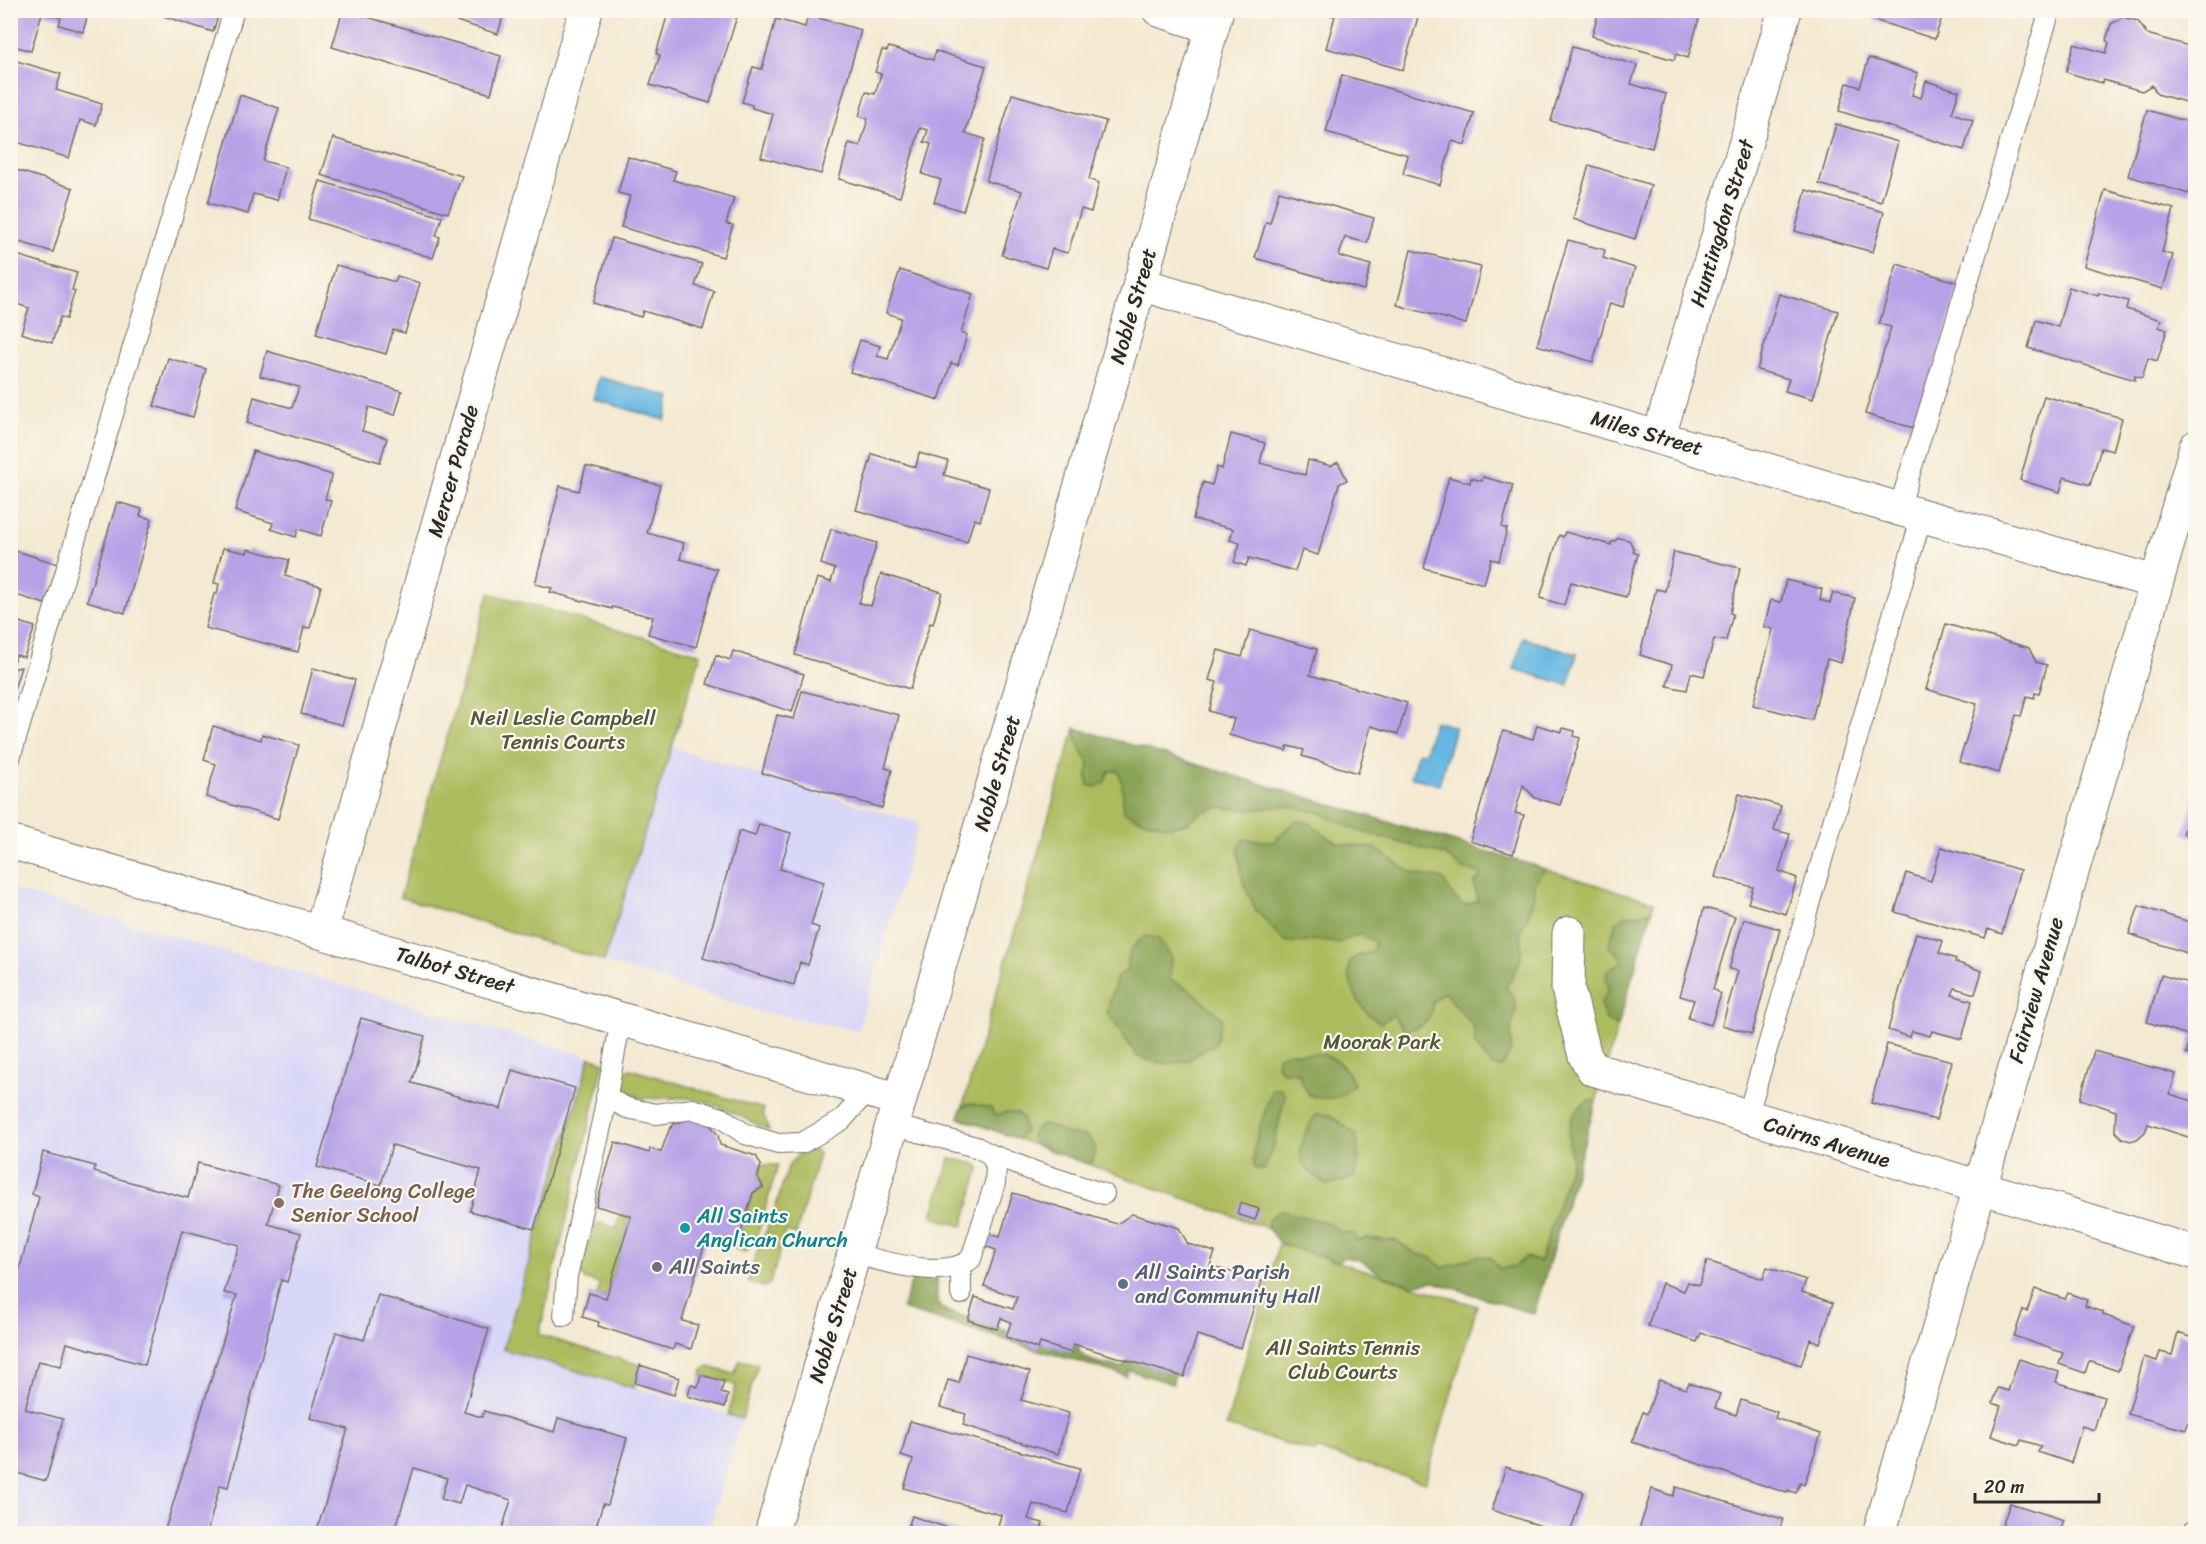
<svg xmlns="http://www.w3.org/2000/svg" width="2206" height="1544" font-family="Sriracha,sans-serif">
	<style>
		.built { fill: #d9d7f7 }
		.green { fill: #acbb5d; stroke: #6c7344; stroke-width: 1.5 }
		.forest { fill: #89a354; stroke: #5a6740; stroke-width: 1.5 }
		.water { fill: #65b7e1; stroke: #487186; stroke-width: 1.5 }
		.building { fill: #b7a2e7 }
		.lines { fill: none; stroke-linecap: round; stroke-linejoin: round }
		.service-casing { stroke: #716e65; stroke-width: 22 }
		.minor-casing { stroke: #716e65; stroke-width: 35 }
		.tertiary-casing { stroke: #716e65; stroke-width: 35 }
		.service { stroke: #fff; stroke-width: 20 }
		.minor { stroke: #fff; stroke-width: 33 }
		.tertiary { stroke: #fff; stroke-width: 33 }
		.education-dot { fill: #8d6e63; stroke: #fbf7ec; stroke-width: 2 }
		.culture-dot { fill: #0f9aa8; stroke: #fbf7ec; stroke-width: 2 }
		.worship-dot { fill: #6b7280; stroke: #fbf7ec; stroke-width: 2 }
		.service-dot { fill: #5c6f8a; stroke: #fbf7ec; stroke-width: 2 }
		.labels { text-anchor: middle; stroke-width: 4.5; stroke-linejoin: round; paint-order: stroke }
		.street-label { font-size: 21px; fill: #2b2b2b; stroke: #fbf7ec }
		.park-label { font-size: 21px; fill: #52563a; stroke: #fbf7ec }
		.education-label { font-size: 21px; fill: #785e54; stroke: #fbf7ec; text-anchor: start }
		.culture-label { font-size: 21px; fill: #0d838f; stroke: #fbf7ec; text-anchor: start }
		.worship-label { font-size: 21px; fill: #5b616d; stroke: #fbf7ec; text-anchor: start }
		.service-label { font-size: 21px; fill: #4e5e75; stroke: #fbf7ec; text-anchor: start }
	</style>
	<rect width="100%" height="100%" fill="#fbf7ec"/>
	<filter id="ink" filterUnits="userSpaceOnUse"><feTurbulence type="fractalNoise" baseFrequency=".0167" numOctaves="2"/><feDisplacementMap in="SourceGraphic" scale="12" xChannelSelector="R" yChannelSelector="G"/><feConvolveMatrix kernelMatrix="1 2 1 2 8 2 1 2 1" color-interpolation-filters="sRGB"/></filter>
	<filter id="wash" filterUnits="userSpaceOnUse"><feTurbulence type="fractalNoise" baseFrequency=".008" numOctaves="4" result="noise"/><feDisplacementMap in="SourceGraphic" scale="24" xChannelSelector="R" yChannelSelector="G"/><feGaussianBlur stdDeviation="1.35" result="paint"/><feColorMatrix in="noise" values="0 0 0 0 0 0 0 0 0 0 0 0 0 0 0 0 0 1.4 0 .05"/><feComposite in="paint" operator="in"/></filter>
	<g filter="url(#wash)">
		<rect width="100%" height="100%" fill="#f4e9d2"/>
		<path class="built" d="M489,593l212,61 -28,94 246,75 -61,207 -97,-18 -361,-115z
			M10,889l580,168 -87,292 239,70 -34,114h-697z"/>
		<path class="green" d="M489,593l212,61 -97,307 -204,-64z
			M1075,728l579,174 -120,412 -279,-90 -296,-106z
			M590,1057l14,5 -65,273 101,30 -6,23 -131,-39z
			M630,1069l134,40 -1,4 6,17c-28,-12 -52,-29 -83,-32 -21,-2 -52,8 -65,-14l2,-10z
			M806,1148l11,3 2,4 -23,79 -10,-3 -16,53 -6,3 -16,-4 7,-26 18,-42 16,-51z
			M950,1158l26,6 4,3 -17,59 -28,-8 -3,-3z
			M761,1165h17l-19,65 -13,22 -10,-3 17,-56 10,-6 -5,-10z
			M621,1213l10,3 -25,82 -9,-3 3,-11 -16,-5 -4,-9 13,-42 7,-5 16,5z
			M1279,1243l198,63 -52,177 -109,-34 -1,3 -89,-26z
			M740,1360l18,4 -16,55 -14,-4 8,-30 -35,-10 2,-6 6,-2 25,7z"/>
		<path class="forest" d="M1075,728l470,141 -11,14v12l-4,17 -9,18v29l-15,29 9,11 1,15 -5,13v23l-9,17 -10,-1 -17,-22 -1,-17 -30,-35 -11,9c-2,22 -7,24 -28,30l-12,-16 -12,8c-20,-9 -36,-40 -31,-62l11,-7 11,-2 3,-10 -15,-8 -22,9 -22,-3 -17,3 -15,-2 -28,-31 -13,-27 -5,-33 5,-11 31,3 14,-15 9,-6 13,2 16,13 14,8 36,4c4,4 32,24 37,25 9,3 20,3 30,6l9,16 11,11 15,-5 -4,-18 7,-7 -6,-5 -13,-2 -17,-14 -89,-25 -37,-18 -33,-6 -35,4 -33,-3 -16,5 -15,11 -17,4 -31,-8 -15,-7 -2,-29 -4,-12h-9l-5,13 -10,3 -6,-2 -1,-10 2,-13 -11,-17z
			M1652,911l-34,115 -12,-5 -6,-17 9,-15 -3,-9 1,-10 16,-7 -2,-6 -12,-11 7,-24 9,-6z
			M1145,936l13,2 13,18 -1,24 20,10 32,28 -6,25 -29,18 -22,3 -17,-4 -11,-4 -30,-44 10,-35 10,-7c1,-19 3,-22 18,-34z
			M1290,1052c12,3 18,1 29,2 17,2 30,16 35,31 -16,15 -26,16 -45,10l-8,-14 -2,-8 -17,-1 -5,-8 1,-8z
			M1272,1089h9l4,7 -11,48 -10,26 -8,-1c-10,-14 12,-62 16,-80z
			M1589,1100l7,1 -2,7 -60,206 -101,-33 -21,4 -28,-9 -25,-16 -15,-3 -7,5 -58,-19 -12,-16 2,-9 11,-7 47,11 13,10 14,2 3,8 9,-4 31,3 20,13 13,3 13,11 34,-12 13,1 10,12 15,-3 11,-9 14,5 32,-103c-7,-22 -4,-47 17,-59z
			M968,1103l23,5 4,7 11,-3 12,1 5,7 2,10 -7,9 -59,-22 2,-8z
			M1316,1114l14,1 26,20 3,25 -5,17 -26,9c-7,-6 -22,-14 -25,-22 -8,-16 5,-37 13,-50z
			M1043,1124c15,4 25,13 41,11 13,8 14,17 6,30l-55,-20 -4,-10 4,-6z
			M928,1276l9,2c1,7 -2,17 1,24 3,11 21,13 30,15v3l40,11 -2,6 32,11 2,-5 32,10 1,-9 6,1v6c11,13 26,12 42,17l9,-8 44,14 -1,10 -45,-14 -2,6 -224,-67 10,-29z"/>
		<path class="water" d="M599,377l72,20 -6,23 -72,-21z
			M1523,638l54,16 -9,31 -54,-16z
			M1434,721l21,6 -16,58 -28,-8 7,-25 7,1z"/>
		<g id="blocks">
			<path class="building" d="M10,10h79l-6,22 -24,-7 2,-7 -19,-5 -11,38 -21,-6z
				M145,10h75l-7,22z
				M343,10l158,46 -10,38 -159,-47z
				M421,10h88l-1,4 -4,-2 -6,22z
				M669,10h70l-29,93 -60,-18 10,-30 -4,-1z
				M1326,10h94l-17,60 -77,-22 9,-32 -10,-2z
				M1599,10h90l11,5 -12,43 -12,-4 -2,6 -82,-24z
				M1877,10h67l-9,29 -61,-19z
				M808,15l53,15 -40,144 -60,-17 12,-43 -21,-6v-3l-10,-3 11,-35 9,2 14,-50 29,8z
				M2123,17l15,4 9,13 49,14v57l-39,-11 -5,-9 -10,6 -39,-11 -1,3 -36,-11 8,-28 32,9 3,-10 -3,-3 5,-16z
				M889,47l44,13 3,-9 50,15 -21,67 20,6 -22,72 -29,-9 7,-22 -19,-6 9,-30 -7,-2 4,-12 -8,-2 -20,69 -61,-18 10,-36 11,3 8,-27 -9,-3 7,-24 9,2 6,-20 -6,-2 7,-22 5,1z
				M1572,47l65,18 -6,19 35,10 -14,54 -101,-27z
				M1869,58l49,15 -6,22 9,3 5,-17 33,10 -7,22 21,7 -9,30 -125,-39 8,-28 13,4z
				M10,59l51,15 -5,16 46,14 -6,21 -16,-5 -11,38 -59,-18z
				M1342,75l132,38 -9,32 -13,-4 -12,44 -37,-11 5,-19 -82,-23z
				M1012,94l94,27 -17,58 10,4 -8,29 -10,-3 -13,44 -16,-4 -6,19 -44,-13 20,-64 -36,-10z
				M240,95l39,13 -16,53 23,6 -9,33 -24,-6 -5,20 -40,-11z
				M2147,110l49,14v47l-7,23 -61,-18z
				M1836,124l62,18 -17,60 -62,-18z
				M333,138l129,38 -14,37 -127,-38z
				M628,157l48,14 -3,9 61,18 -8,26 7,1 -10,32 -102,-30 9,-31 -12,-3z
				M1589,165l62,20 -16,54 -62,-20z
				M10,168l63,20 -20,64 -43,-13z
				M320,181l122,36 -6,19 4,1 -7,21 -125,-39z
				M1806,190l78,22 -11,40 -78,-21z
				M2105,190l69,19 -12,43 11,3 -10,34 -79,-23z
				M1279,191l95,27 -7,25 -22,-6 -6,19 32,9 -7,25 -109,-32 11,-36 4,1z
				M612,238l90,26 -7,22 19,5 -11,38 -60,-18 -2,6 -48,-14z
				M1568,240l37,10 -2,8 32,10 -12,39 -13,-4 -17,59 -56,-17z
				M1411,250l70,17 -15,57 -69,-19z
				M10,253l67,20 -5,17 3,1 -9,28 -6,-2 -8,26 -31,-10 8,-25 -19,-6z
				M1897,264l63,19 -43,146 -52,-15 26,-87 -12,-3z
				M336,265l59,17 2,-6 23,7 -15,50 -12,-3 -7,24 -70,-20z
				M900,270l73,24 -12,39 6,2 -9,30 -7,-2 -12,37 -89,-28 10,-32 20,6 -3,10 11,3 13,-41 -15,-5z
				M2069,287l29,9v-3l30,8 -2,8 35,11 -2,7 8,3 -10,31 -9,-3 -6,20 -7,-2v4l-107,-32 8,-28 22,7z
				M1779,294l59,17 -25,88 -28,-8 4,-12 -32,-9z
				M267,351l135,40 -7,24 -26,-8 -7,24 25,7 -7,24 -133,-39 7,-26 38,11 7,-21 -39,-11z
				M168,358l38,11 -13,48 -39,-11z
				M2044,396l78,22 -9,33 -12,-3 -11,37 -26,-8 -4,15 -40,-12z
				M1231,434l34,9 -5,20 45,12 3,-15 23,6 7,-4 9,18 -8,4 -21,71 -16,-5 -7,21 -46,-13 -3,8 -12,-4 6,-19 -10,-3 3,-11 -40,-10 10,-37 9,3 5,-18 5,2z
				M253,451l79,24 -7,24 6,2 -10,35 -23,-7 -2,8 -25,-8 2,-6 -38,-12z
				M919,453l29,8 -4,14 45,13 -9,33 -6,-2 -7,23 -111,-32 16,-56 44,13z
				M586,466l74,19 -13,48 37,10 -4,16 37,10 -21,78 -48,-13 5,-17 -41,-10v2l-62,-17 2,-4 -17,-4 25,-98 19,5z
				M1449,477l21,6 1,-5 11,3 1,-4 30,8 -11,42 5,2 -8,32 -8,-2 -7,25 -60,-16z
				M117,502l25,7 -2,7 12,3 -27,94 -38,-12z
				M831,529l46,14 -18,60 12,3 10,-32 61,18 -9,32 -3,-1 -20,66 -115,-34 22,-77 14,4 4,-13 -14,-5z
				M1565,532l46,13v-2l8,-5 10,2 5,9 -1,3 5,2 -12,43 -55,-15 -7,23 -24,-7 19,-63 4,2z
				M223,548l24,5 1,-4 41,11 -4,16 36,10 -11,42 -6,-1 -6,25 -93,-24 9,-34h3l2,-10 -5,-1z
				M13,550l45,14 -13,40 -35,-11v-34z
				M1674,552l66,16 -10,45 3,1 -7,27 -12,-2 -10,37 -13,-3 -4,17 -20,-4 5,-21 -32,-10 16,-66 9,2z
				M1786,580l36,9 -2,11 10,3 3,-10 22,5 -14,65 -14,-4 -15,61 -59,-15 20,-76 -9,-2 7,-27 10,2z
				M10,619l25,8 -11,30 -8,-2 -5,14 10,-2 -10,32z
				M1946,624l83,24 7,14 11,3 -8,29 -4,-1 -1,5 -7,-2 -6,20 -5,-1 -17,58 -40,-11 18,-58 -51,-15z
				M1250,630l67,19 -7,26 97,28 -9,31 -27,-8 -13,47 -56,-17 2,-6 -16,-4 -2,5 -57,-16 5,-16 -25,-8 8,-29 -8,-2 9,-30 24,7z
				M733,651l71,23 -12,38 -85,-28 9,-29 14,5z
				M313,668l42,12 -13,45 -41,-11z
				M802,691l97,24 -14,53 7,2 -10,38 -120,-35 15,-58 17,4z
				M1537,725l25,7 1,-4 12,3 -1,5 6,2 -20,67 -25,-7 -12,-13 -8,28 9,2 -11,39 -43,-13 33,-110 30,8z
				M213,726l48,14 1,-6 37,11 -21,74 -72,-22 10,-33 -12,-4z
				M1739,794l42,12 -7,24 16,4 -11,37 18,7 -11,36 -38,-11 5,-16 -38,-10z
				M2195,796h1v42l-13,-4z
				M759,824l32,9 -11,36 44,13 -13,43 8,3 -11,37 -8,-3 -6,23 -91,-27 36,-127 16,5z
				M1941,847l79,23 -18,64 -14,-5 -3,9 -90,-26 11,-39 25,8z
				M2139,906l57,18v32l-67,-22z
				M1704,908l31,8 -22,73 8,5 -10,31 -23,-7 6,-18 -14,-4z
				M1744,919l36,10 -28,105 -30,-9 16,-54 -9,-2z
				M1916,933l27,8 -4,12 17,6 -1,3 27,9 -7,23 -20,-6 -3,7 20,6 -10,38 -30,-8 -2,5 -18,-5 -2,6 -22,-7z
				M2161,975l35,10v72l-10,-3 5,-18 -44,-14z
				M361,1018l64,18 -13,47 89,26 11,-39 63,18 -41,141 -64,-18 11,-41 -39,-11 -50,-14 -11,40 -64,-18z
				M1887,1044l65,17 -16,59 -65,-17z
				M2094,1051l82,23 -6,20 26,8v35l-5,1 -43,-14 -3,8 -8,7 -7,2 -8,-3 -7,-7 1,-20 -36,-12z
				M689,1119l8,1 14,6 7,9 2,10 36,11 5,9 -3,12 5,10 -10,6 -17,56 -30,-10 -24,82 16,4 -7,24 -16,-5 -2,6 -75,-24 1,-4 -17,-5 7,-24 17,5 25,-82 -35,-10 19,-64 34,11 1,-4 11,3 8,-22 5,-6z
				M43,1152l52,14 -1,6 94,26 10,-35 81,22 -11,39 33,9 -14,49 -6,-2 -53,207 -8,-2 -13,48h-43l73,-238 -13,-2 15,-48 -57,-15 -37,135 -78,-22 -6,23 -23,-5 -13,48 38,10 -17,62 -36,-10v-195l7,2 22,-81 -7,-3z
				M1013,1193l104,31 15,-10 47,14 9,16 27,8 -5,14 52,15 -21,67 -44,-13 -13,42 -111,-33 -1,9 -32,-10 -2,6 -32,-12 5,-15 -10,-4 -4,11 -29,-9 7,-23 38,12 4,-12 -33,-11 12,-36 -11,-4 4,-12 11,3z
				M1240,1203l19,6 -4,11 -18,-6z
				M1707,1261l56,18 4,-12 39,13 -4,12 31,11 -13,40 -10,-4 -9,26 -100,-32 -4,9 -49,-16 14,-43 22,8 4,-9 11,3z
				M2035,1289l30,10 3,-6 19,7 -2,6 18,6v3l31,11 -16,45 -29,-10 -4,12 -26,-9 4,-11 -49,-17 9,-26 4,1z
				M378,1295l111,34 -25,83 18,5 2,-6 70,21 4,-14 69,20 -19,67 -5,-1 -7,22 14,5v2h-109l10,-33 -46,-15 -6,19 -18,-5 6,-21 -33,-10 -20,65h-78l32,-104 -38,-11 26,-86 28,8z
				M2178,1333l18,6v58l-10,33 -58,-16 16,-57 13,4 3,-9 12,3z
				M966,1354l64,18 -9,28 48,13 -11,41 -95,-29 3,-11 -26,-7 8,-27 11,3z
				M2019,1359l40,13 -3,10 48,15 -10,33 -12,-4 -11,37 -33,-11 3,-6 -20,-6 -2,5 -28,-9 10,-30 -8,-3 5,-15 10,3z
				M640,1365l39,13 -5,17 -39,-12z
				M701,1375l23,6 -3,12 7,2 -3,12 -37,-11 3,-11 7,2z
				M1659,1380l27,9 3,-6 31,11 -5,14 21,7 5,-15 36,12 -2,6 46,16 -17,51 -4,-2 -4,10 -8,-3 -1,3 -155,-51 11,-30 4,2z
				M910,1421l170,47 -12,45 -35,-9 -5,15 15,4 -3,10h-44l5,-18 -97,-27 9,-28 -12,-4z
				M1506,1467l77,25 -13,41h-7l-71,-23z
				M1676,1487l107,32 -4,12 5,2h-152l2,-5 5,2 13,-41 21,7z
				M2010,1503l54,17 -5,13h-59z
				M912,1516l51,17h-57z"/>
		</g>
	</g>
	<g filter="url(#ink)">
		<use href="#blocks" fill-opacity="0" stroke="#716e65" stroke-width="1.5"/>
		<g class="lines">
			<g class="service-casing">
				<path id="service" d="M1899,509l151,-499
					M10,758l224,-748
					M606,1097l21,11 29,6 37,-5 29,9 23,16 33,10 24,-1 40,-23 25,-29
					M1747,1118l175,-603
					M990,1154l46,18 68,22
					M854,1254c31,7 90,27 117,5l24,-76 1,-17 -6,-12 -14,-7 -84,-22
					M961,1294v-27
					M564,1316l3,-40 36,-159 18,-98
					M2192,1534l1,-3h3"/>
			</g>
			<g class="minor-casing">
				<path id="minor" d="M1159,10l53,17
					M1140,284l759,225 256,73
					M1659,436l126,-426
					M10,842l890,258
					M321,931l265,-921
					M1569,933l-1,56 17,67 8,13 603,184
					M1879,1534l317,-1087"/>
			</g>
			<g class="tertiary-casing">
				<path id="tertiary" d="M771,1534l232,-783 137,-467 77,-274"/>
			</g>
			<use href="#service" class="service"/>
			<use href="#minor" class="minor"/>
			<use href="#tertiary" class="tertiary"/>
		</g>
	</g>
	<circle class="education-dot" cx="279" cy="1203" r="6"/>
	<circle class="culture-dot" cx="685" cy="1228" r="6"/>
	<circle class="worship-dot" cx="657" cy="1267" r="6"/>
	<circle class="service-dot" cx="1123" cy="1284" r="6"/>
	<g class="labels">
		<g class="street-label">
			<text transform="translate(1722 223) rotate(-73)" y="7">Huntingdon Street</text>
			<text transform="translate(1133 306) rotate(-74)" y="7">Noble Street</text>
			<text transform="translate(1647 433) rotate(16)" y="7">Miles Street</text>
			<text transform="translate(453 471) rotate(-74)" y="7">Mercer Parade</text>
			<text transform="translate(997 773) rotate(-74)" y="7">Noble Street</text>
			<text transform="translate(455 970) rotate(16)" y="7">Talbot Street</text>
			<text transform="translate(2036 990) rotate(-74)" y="7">Fairview Avenue</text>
			<text transform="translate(1827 1142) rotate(17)" y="7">Cairns Avenue</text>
			<text transform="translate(833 1325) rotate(-73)" y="7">Noble Street</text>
		</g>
		<g class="park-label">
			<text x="563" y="725">Neil Leslie Campbell<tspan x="563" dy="24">Tennis Courts</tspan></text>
			<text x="1382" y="1049">Moorak Park</text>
			<text x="1343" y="1355">All Saints Tennis<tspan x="1343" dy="24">Club Courts</tspan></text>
		</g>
		<g class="education-label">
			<text x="291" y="1198">The Geelong College<tspan x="291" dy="24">Senior School</tspan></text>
		</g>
		<g class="culture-label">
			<text x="697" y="1223">All Saints<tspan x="697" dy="24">Anglican Church</tspan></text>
		</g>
		<g class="worship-label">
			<text x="669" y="1274">All Saints</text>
		</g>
		<g class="service-label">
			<text x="1135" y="1279">All Saints Parish<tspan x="1135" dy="24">and Community Hall</tspan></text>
		</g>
	</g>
	<rect width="2206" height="1544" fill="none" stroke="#fbf7ec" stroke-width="36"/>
	<path d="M1975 1493v9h124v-9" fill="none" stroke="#2b2b2b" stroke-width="3"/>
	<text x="1984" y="1493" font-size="18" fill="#2b2b2b" stroke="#fbf7ec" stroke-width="4.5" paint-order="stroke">20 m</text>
</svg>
